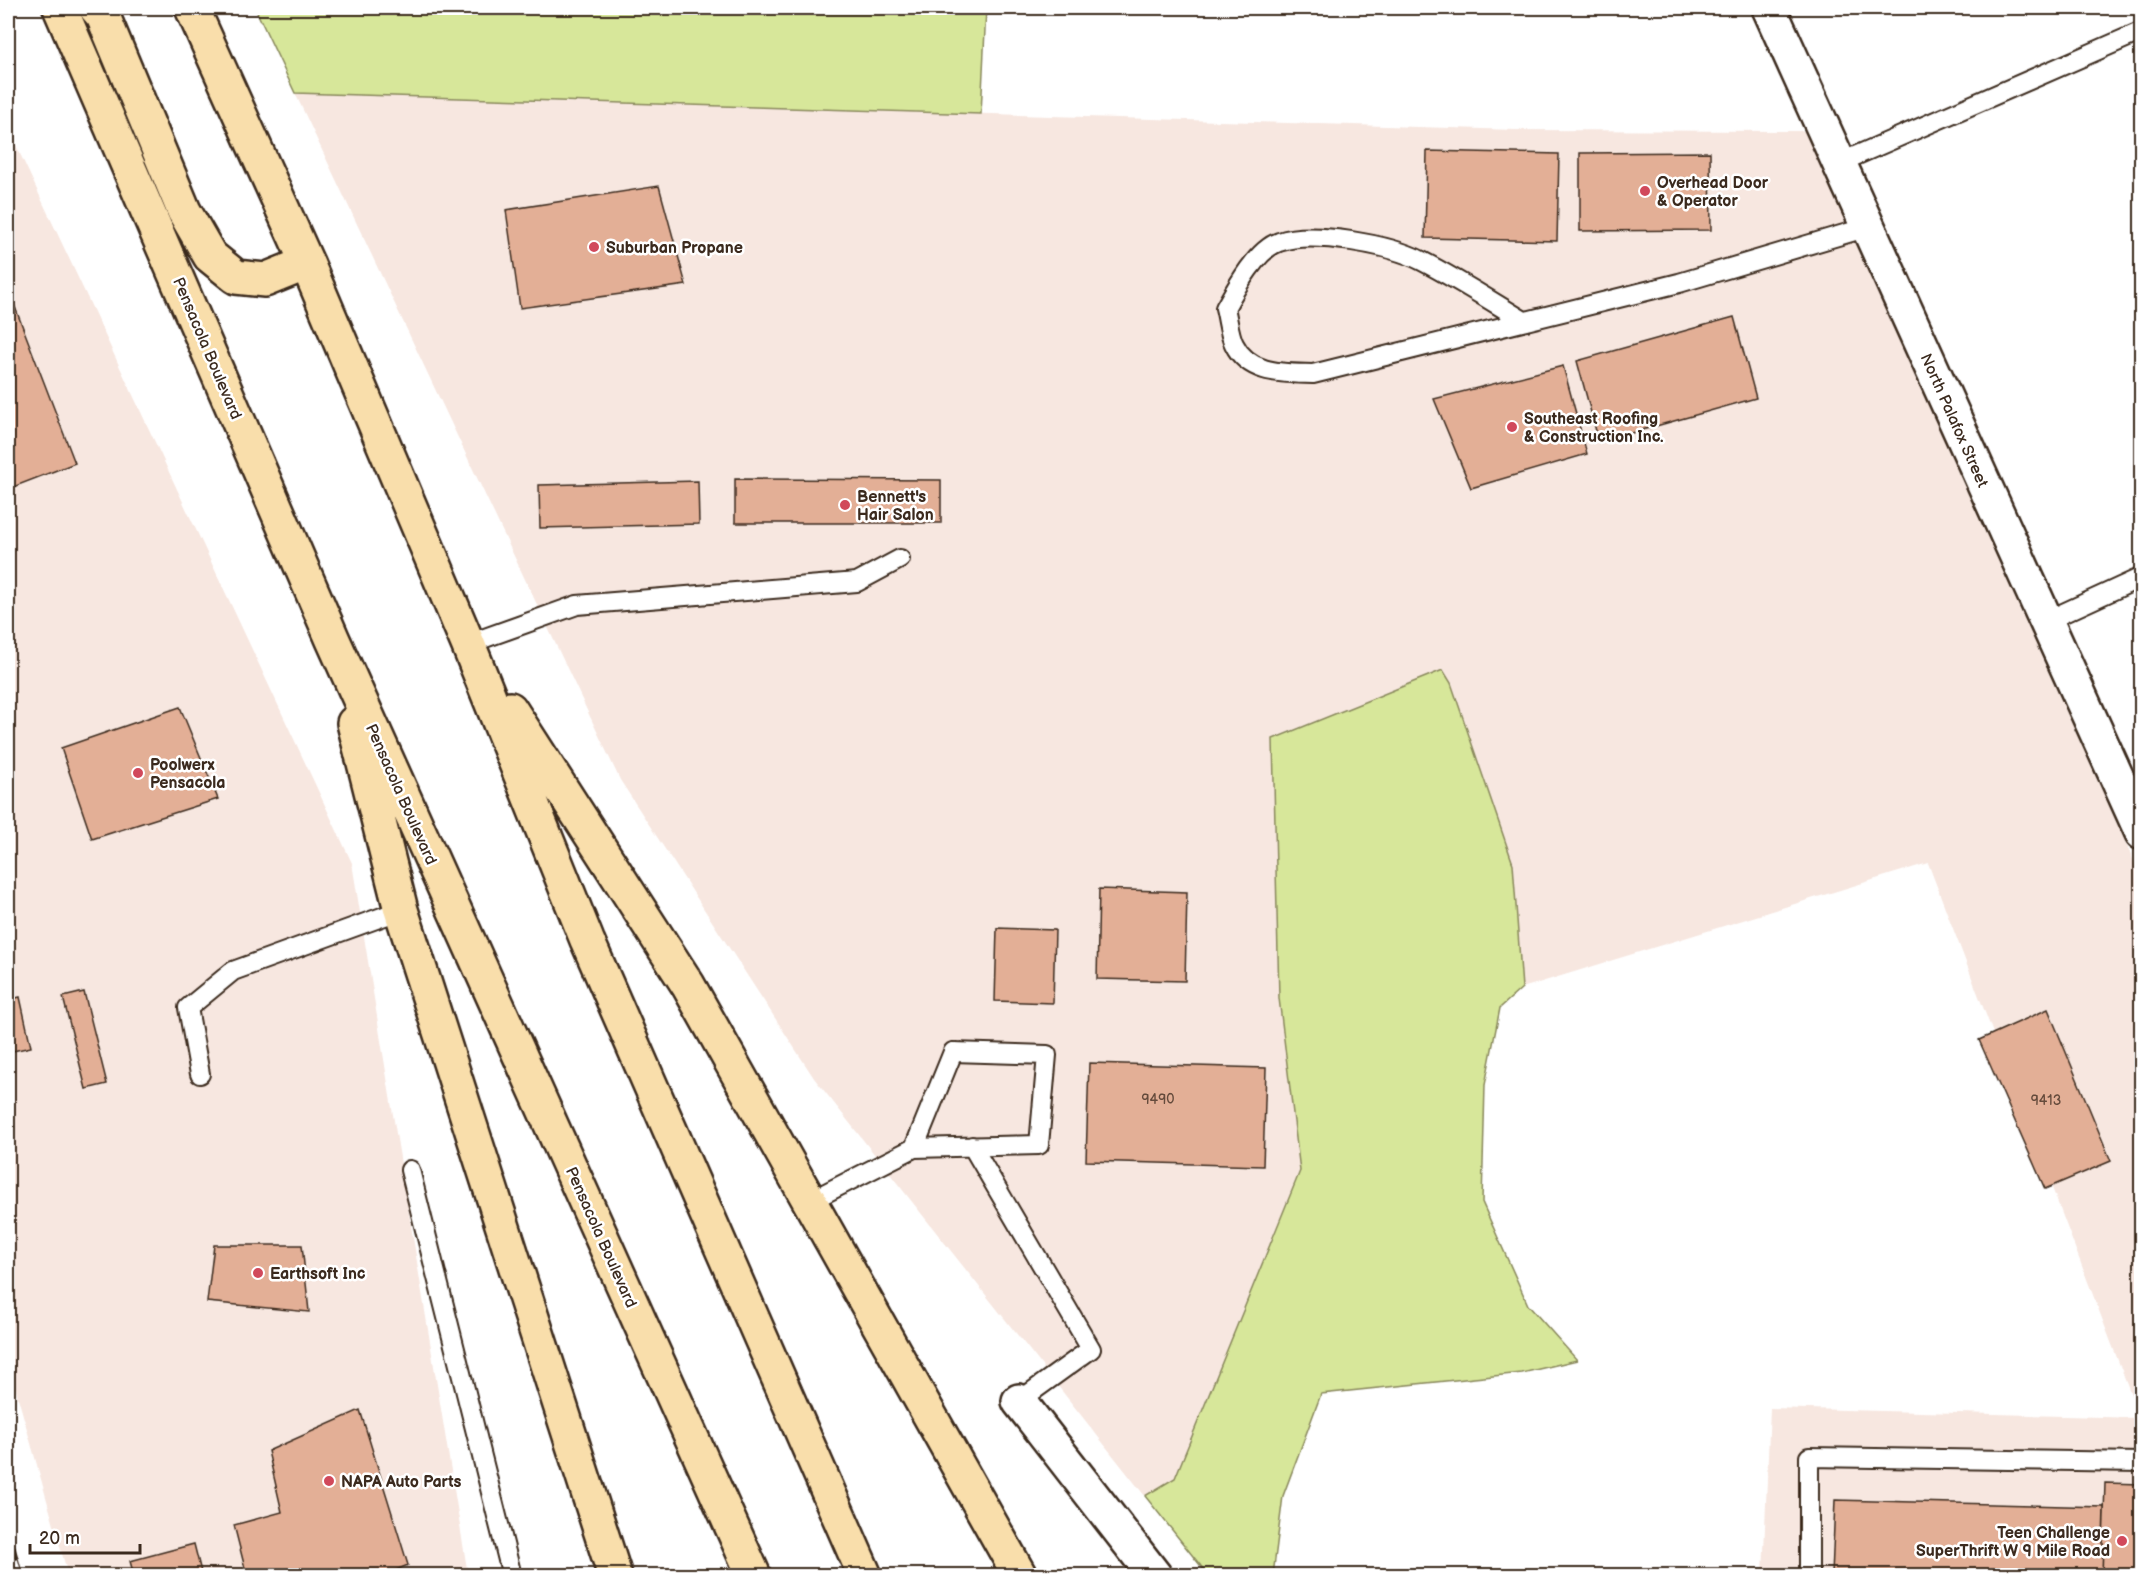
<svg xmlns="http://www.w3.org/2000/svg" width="2149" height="1583" font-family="'Balsamiq Sans',sans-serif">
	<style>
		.built { fill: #f7e7e0 }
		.green { fill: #d7e79a; stroke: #89885c; stroke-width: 1.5 }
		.building { fill: #e3af96; stroke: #3b2a1e; stroke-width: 1.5 }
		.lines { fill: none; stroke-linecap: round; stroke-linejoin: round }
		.lane-casing { stroke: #3b2a1e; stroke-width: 22 }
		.street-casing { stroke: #3b2a1e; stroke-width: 38 }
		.secondary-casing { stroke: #3b2a1e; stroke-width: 38 }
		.highway-casing { stroke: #3b2a1e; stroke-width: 38 }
		.lane { stroke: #fff; stroke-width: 18 }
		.street { stroke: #fff; stroke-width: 33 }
		.secondary { stroke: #fff; stroke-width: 33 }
		.highway { stroke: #f9deab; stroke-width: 33 }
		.rail-casing { stroke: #3b2a1e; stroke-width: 7 }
		.rail { stroke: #fff; stroke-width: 4.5; stroke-dasharray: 14; stroke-linecap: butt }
		.poi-dot { fill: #d1495b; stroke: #fff; stroke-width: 2 }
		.labels { text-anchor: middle; stroke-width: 5; stroke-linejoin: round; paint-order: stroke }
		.number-label { font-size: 14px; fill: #654b3c }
		.poi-label { font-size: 16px; font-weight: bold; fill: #3b2a1e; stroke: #fff; text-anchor: start }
		.street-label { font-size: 16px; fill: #3b2a1e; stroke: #fff }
	</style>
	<rect width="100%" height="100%" fill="#fff"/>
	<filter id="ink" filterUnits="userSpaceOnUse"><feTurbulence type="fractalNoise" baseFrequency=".0167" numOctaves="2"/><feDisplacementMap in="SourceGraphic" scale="12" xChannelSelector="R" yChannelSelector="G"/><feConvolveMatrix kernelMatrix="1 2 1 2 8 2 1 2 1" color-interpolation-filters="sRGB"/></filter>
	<g filter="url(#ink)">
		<path class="built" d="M295,93l1221,37 288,1 337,746v698h-378l7,-167 370,10 -212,-555 -406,125 -9,-124 -62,-181 -8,-12 -170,68 6,259 21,173 -125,307 -30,18 -331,-418 -194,-298z
			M8,128l344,735 116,712h-400l-60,-213z"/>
		<path class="green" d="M255,8h731l-5,106 -686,-21z
			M1443,670l8,13 62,181 9,124 -22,20 -15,77 -3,117 46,103 49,55 -55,13 -201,21 -38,102 -10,79h-65l-63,-79 30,-18 125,-307 -21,-173 -6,-259z"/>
		<path class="building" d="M1427,151l132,3 -2,87 -132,-3z
			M1710,152l1,78 -131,1v-78z
			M659,186l27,99 -166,23 -14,-98z
			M10,294l65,169 -67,26v-194z
			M1734,317l22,81 -157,44 -22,-81z
			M1563,366l24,88 -116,34 -37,-89z
			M735,479l206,1v43h-206z
			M698,481l1,43 -159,4 -1,-43z
			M180,707l38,92 -126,40 -31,-91z
			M1099,889l88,3 -2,89 -88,-2z
			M997,928l58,2 -2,73 -58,-2z
			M84,992l23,92 -21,5 -23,-92z
			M20,997l11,50 -23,5v-52z
			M2048,1009l63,152 -66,28 -66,-149z
			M1089,1063l177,5 -3,98 -177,-5z
			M214,1245h88l7,67 -102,-10z
			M360,1410l48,155 -26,11h-135l-13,-51 48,-13 -14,-61z
			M2105,1483l37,1v92h-40z
			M1835,1500l269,7 -2,69h-270z
			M194,1544l8,32h-68l-4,-15z"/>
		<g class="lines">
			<g class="lane-casing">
				<path id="lane" d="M1839,163l303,-132
					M1524,321c-33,-20 -67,-42 -102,-60 -31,-16 -110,-31 -143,-19 -22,7 -43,46 -54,66 3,11 4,26 9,36 15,31 50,29 79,30l366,-91 189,-56
					M2046,621l96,-44
					M468,644l109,-39 280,-23 43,-23
					M200,1074l-12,-66 45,-37 168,-61
					M972,1146l119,203 -72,52
					M410,1170l102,406
					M810,1201l104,-53 125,-3 8,-90 -94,-3 -39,96
					M1809,1576v-119l333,5"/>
			</g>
			<g class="street-casing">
				<path id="street" d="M1019,1401l136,175"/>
			</g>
			<g class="secondary-casing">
				<path id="secondary" d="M1769,8l373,825"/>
			</g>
			<g class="highway-casing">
				<path id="highway" d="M60,8l273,632 421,936
					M96,8l7,8 81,195 26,45 26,21 29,3 42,-17
					M192,8l115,255 161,381 119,296 278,636
					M510,709l178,276 332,591
					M354,723l47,187 214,666"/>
			</g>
			<use href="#lane" class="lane"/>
			<use href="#street" class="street"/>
			<use href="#secondary" class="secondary"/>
			<use href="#highway" class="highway"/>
			<g class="rail-casing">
				<path id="rail" d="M8,1533l12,43"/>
			</g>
			<use href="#rail" class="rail"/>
		</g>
	</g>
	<g class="poi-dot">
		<circle cx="1645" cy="191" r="6"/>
		<circle cx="594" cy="247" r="6"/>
		<circle cx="1512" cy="427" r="6"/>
		<circle cx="845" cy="505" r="6"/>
		<circle cx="138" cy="773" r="6"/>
		<circle cx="258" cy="1273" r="6"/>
		<circle cx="329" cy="1481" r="6"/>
		<circle cx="2122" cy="1541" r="6"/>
	</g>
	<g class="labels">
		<g class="number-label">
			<text x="1158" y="1104">9490</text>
			<text x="2046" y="1105">9413</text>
		</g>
		<g class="poi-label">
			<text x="1657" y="188">Overhead Door<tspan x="1657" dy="18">&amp; Operator</tspan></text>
			<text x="606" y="253">Suburban Propane</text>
			<text x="1524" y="424">Southeast Roofing<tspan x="1524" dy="18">&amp; Construction Inc.</tspan></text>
			<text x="857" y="502">Bennett's<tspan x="857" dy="18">Hair Salon</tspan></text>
			<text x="150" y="770">Poolwerx<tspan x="150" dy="18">Pensacola</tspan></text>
			<text x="270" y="1279">Earthsoft Inc</text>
			<text x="341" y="1487">NAPA Auto Parts</text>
			<text x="2110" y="1538" text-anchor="end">Teen Challenge<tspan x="2110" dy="18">SuperThrift W 9 Mile Road</tspan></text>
		</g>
		<g class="street-label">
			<text transform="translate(208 348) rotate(67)" y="6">Pensacola Boulevard</text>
			<text transform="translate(1955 420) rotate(66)" y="6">North Palafox Street</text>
			<text transform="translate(402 794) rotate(66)" y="6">Pensacola Boulevard</text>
			<text transform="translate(602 1237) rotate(66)" y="6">Pensacola Boulevard</text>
		</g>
	</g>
	<rect width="2149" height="1583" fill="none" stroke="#fff" stroke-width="30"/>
	<rect x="15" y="15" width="2119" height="1553" fill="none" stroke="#3b2a1e" stroke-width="2" filter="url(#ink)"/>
	<path d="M30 1544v9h110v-9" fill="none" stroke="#3b2a1e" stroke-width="3"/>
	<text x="39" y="1544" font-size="18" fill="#3b2a1e" stroke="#ffffff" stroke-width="4.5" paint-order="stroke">20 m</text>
</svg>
